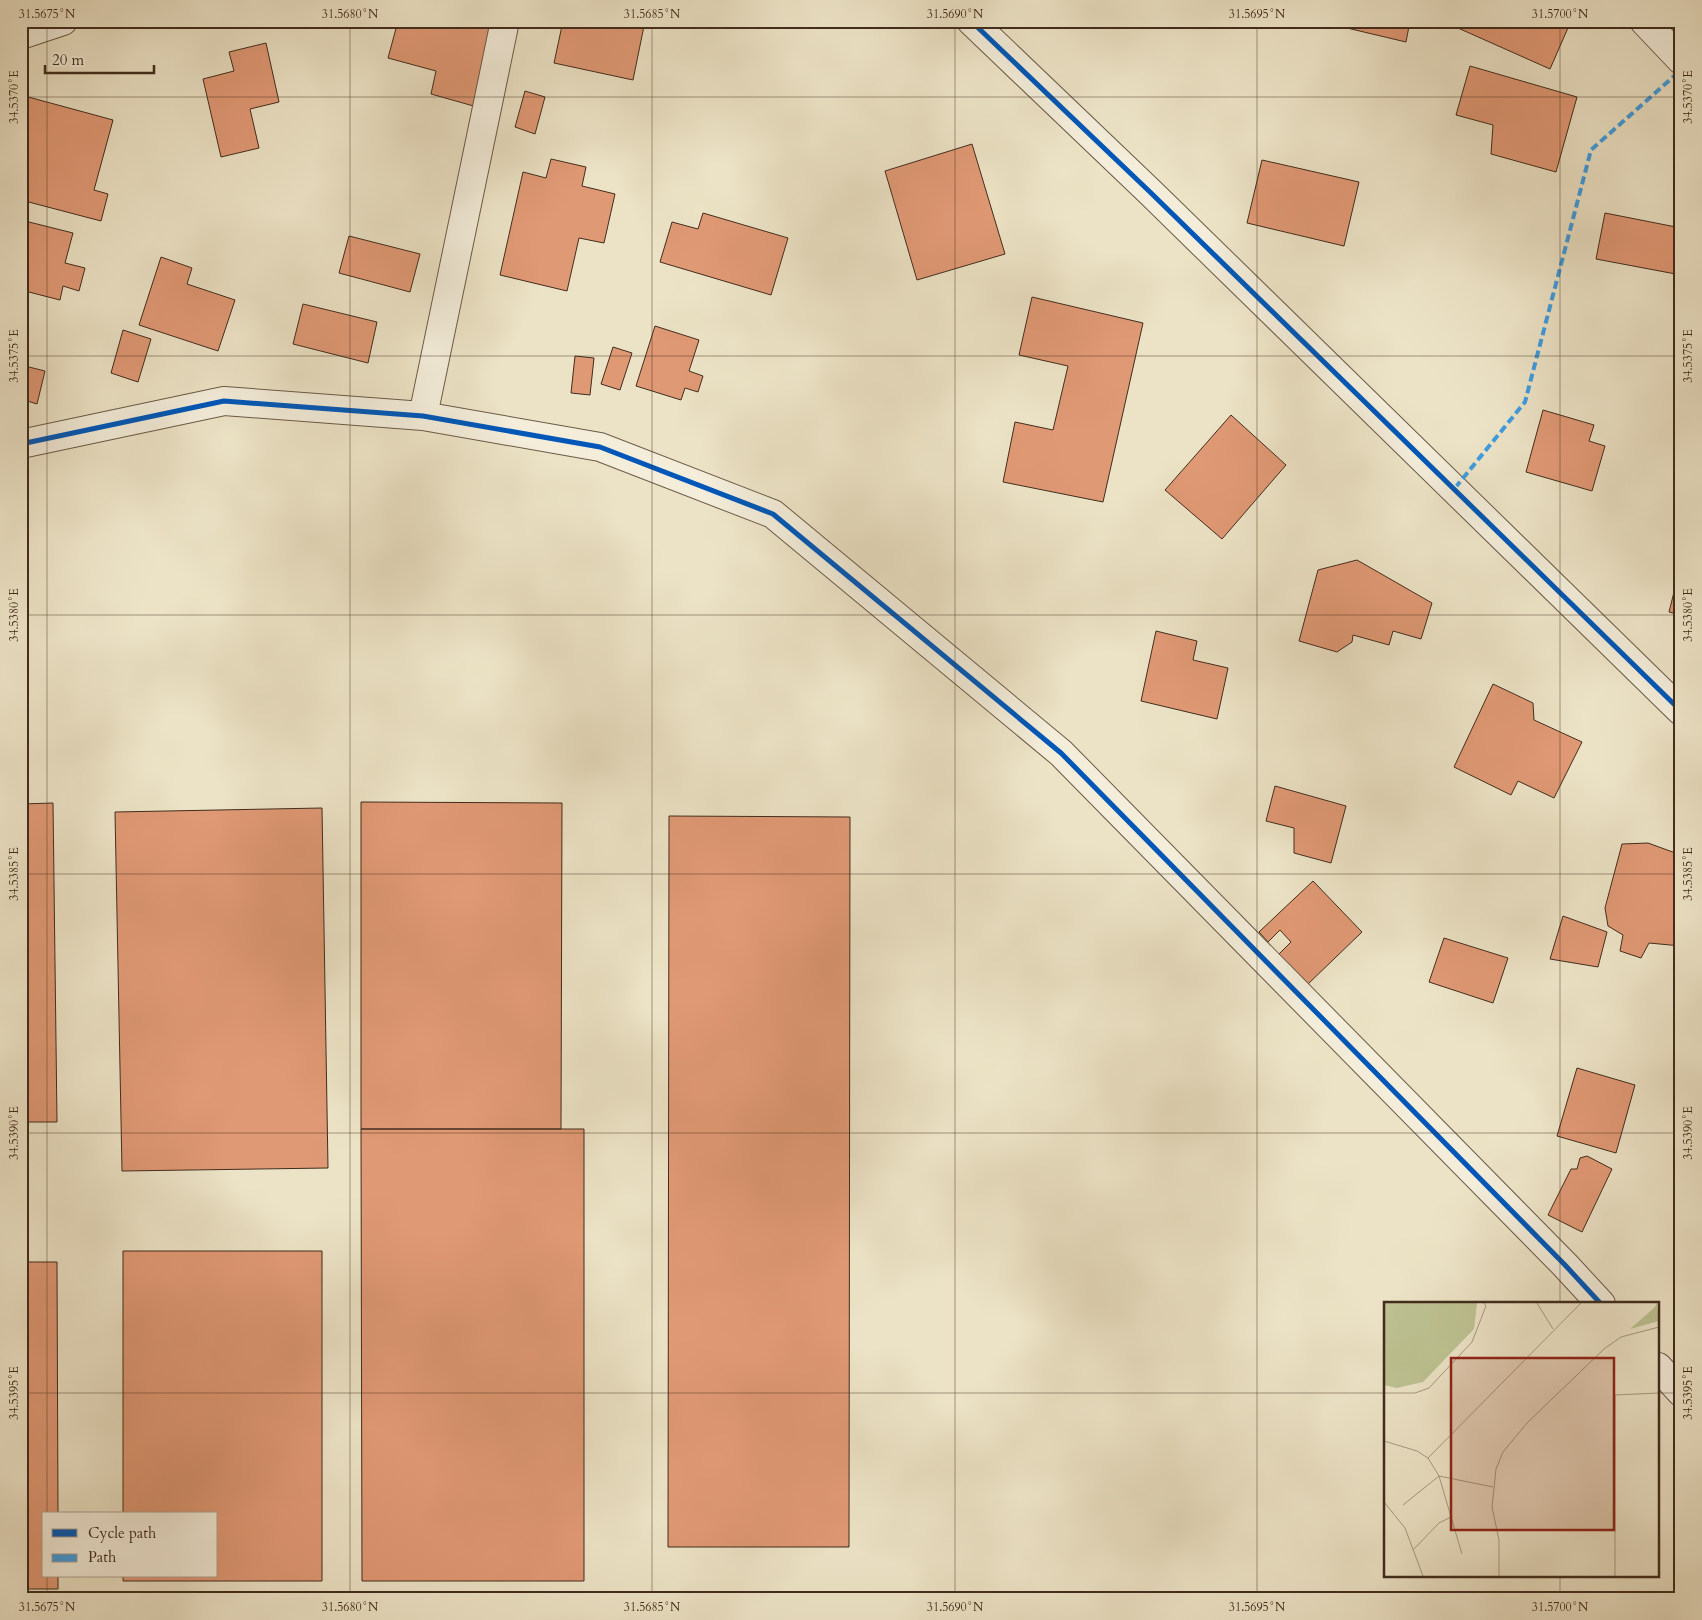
<svg xmlns="http://www.w3.org/2000/svg" width="1702" height="1620" font-family="Cardo,serif">
	<style>
		.building { fill: #e09975; stroke: #412c1d }
		.lines { fill: none; stroke-linecap: round; stroke-linejoin: round }
		.minor-casing { stroke: #6c5a47; stroke-width: 30 }
		.minor { stroke: #f3edda; stroke-width: 28 }
		.quiet { stroke: #3f9cdf; stroke-width: 4; stroke-dasharray: 8 4; stroke-linecap: butt }
		.cycleway-casing { stroke: #f3edda; stroke-width: 8 }
		.cycleway { stroke: #0057b8; stroke-width: 5 }
		.ticks { fill: none; stroke: #412c1d; stroke-width: 1; stroke-opacity: 0.45 }
		.inset-road { fill: none; stroke: #a89a82; stroke-width: 1 }
		.view { fill: #8f2418; fill-opacity: 0.15; stroke: #8f2418; stroke-width: 2.5 }
		.inset-edge { fill: none; stroke: #412c1d; stroke-width: 2.5 }
		.neatline { fill: none; stroke: #412c1d; stroke-width: 2 }
		.ticks-label { font-size: 12px; text-anchor: middle; fill: #412c1d }
	</style>
	<rect width="100%" height="100%" fill="#ece3c6"/>
	<filter id="stains"><feTurbulence type="fractalNoise" baseFrequency=".004" numOctaves="4"/><feColorMatrix values="0 0 0 0 .2 0 0 0 0 .09 0 0 0 0 .02 0 0 0 .5 -.17"/></filter>
	<radialGradient id="worn" r=".72"><stop offset=".6" stop-color="#630" stop-opacity="0"/><stop offset="1" stop-color="#630" stop-opacity=".3"/></radialGradient>
	<path class="building" d="M398,21h102l-23,86 -46,-13 5,-23 -48,-13z
		M563,21h82l-12,59 -79,-17z
		M1348,21h62l-4,21 -59,-14z
		M1461,21h110l-21,48 -92,-41z
		M266,43l13,59 -29,7 9,39 -38,9 -18,-78 31,-8 -5,-19z
		M1470,66l107,31 -21,75 -65,-18 2,-29 -37,-10z
		M525,91l20,6 -10,37 -20,-7z
		M21,95l92,25 -19,70 14,4 -7,27 -80,-21z
		M972,144l33,110 -88,26 -32,-109z
		M551,159l35,8 -4,19 33,8 -11,49 -25,-5 -12,53 -67,-16 23,-103 23,6z
		M1262,160l97,22 -15,64 -97,-23z
		M703,213l85,25 -17,57 -111,-33 12,-40 26,7z
		M1605,213l76,15v47l-85,-16z
		M21,220l52,13 -8,30 20,5 -6,23 -16,-5 -3,14 -39,-10z
		M349,236l71,18 -10,38 -71,-19z
		M161,257l31,11 -5,16 48,16 -17,51 -79,-26z
		M1032,297l111,26 -40,179 -100,-20 12,-60 38,8 15,-64 -49,-11z
		M303,304l74,18 -9,41 -75,-19z
		M655,326l44,14 -10,31 14,5 -5,16 -13,-4 -4,12 -45,-14z
		M123,330l28,9 -13,43 -27,-9z
		M613,347l19,6 -12,37 -19,-6z
		M575,356l19,2 -4,37 -19,-2z
		M21,365l24,6 -8,33 -16,-5z
		M1543,410l51,15 -5,16 16,5 -13,45 -66,-19z
		M1231,415l55,50 -64,74 -57,-49z
		M1357,560l75,43 -11,36 -28,-8 -4,14 -36,-10 -1,7 -15,10 -38,-11 19,-71z
		M1681,564v51l-12,-3z
		M1156,631l41,10 -4,19 35,8 -11,51 -76,-18z
		M1493,684l40,19 1,17 48,22 -28,56 -36,-17 -7,14 -57,-28z
		M1275,786l71,20 -15,57 -37,-10v-25l-28,-7z
		M361,802l201,1 -1,326h-200z
		M53,803l4,319h-36v-318z
		M322,808l6,360 -206,3 -7,-359z
		M669,816l181,1 -1,730h-181z
		M1648,843l33,12v91l-32,-3 -8,15 -21,-7 3,-16 -15,-9 -3,-18 17,-64z
		M1313,881l49,51 -54,52 -29,-30 12,-12 -11,-12 -12,12 -9,-10z
		M1563,916l44,16 -9,35 -48,-8z
		M1444,938l64,20 -15,45 -64,-21z
		M1577,1068l58,17 -19,68 -59,-17z
		M361,1129h223v452h-222z
		M1587,1156l25,13 -30,63 -34,-17 23,-46h6l3,-11z
		M123,1251h199v330h-199v-5h93v-62h-93z
		M21,1262h36l1,252h-14v62h14v13h-37z"/>
	<g class="lines">
		<g class="minor-casing">
			<path id="minor" d="M971,21l179,171 531,519
				M1644,21l37,39
				M21,35l42,-14
				M423,416l82,-395
				M21,444l203,-43 199,15 177,31 173,67 288,239 504,512 36,39
				M1658,1367l23,25"/>
		</g>
		<use href="#minor" class="minor"/>
		<path class="quiet" d="M1455,488l70,-86 66,-252 90,-80"/>
		<g class="cycleway-casing">
			<path id="cycleway" d="M971,21l179,171 531,519
				M21,444l203,-43 199,15 177,31 173,67 288,239 504,512 36,39"/>
		</g>
		<use href="#cycleway" class="cycleway"/>
	</g>
	<path class="ticks" d="M47,21v1493M350,21v1578M652,21v1578M955,21v1578M1257,21v1578M1560,21v1283M21,97h1660M21,356h1660M21,615h1660M21,874h1660M21,1133h1660M21,1393h1365M1658,1393h23M47,1576v23M1560,1576v23"/>
	<g transform="translate(1384 1302)">
		<rect width="275" height="275" fill="#ece3c6"/>
		<path d="M0,1h93l-3,26 -51,53 -26,6 -13,-3zM273,1l2,18 -29,8 24,-21z" fill="#bdc292"/>
		<path class="inset-road" d="M153,1l16,26M0,91h31l14,-5 43,-46 14,-36 -2,-3M0,139l33,10 11,7 153,-155M44,156l11,18 23,78M0,200l21,26 18,48M19,203l36,-29 54,11M29,248l26,-27 12,-6M115,274v-36l-7,-33 4,-38 7,-17 24,-29 77,-74 17,-12 38,-10M231,274v-181l44,-2"/>
		<path class="view" d="M67,56h163v172h-163z"/>
		<rect width="275" height="275" class="inset-edge"/>
	</g>
	<rect width="1702" height="1620" fill="none" stroke="#ece3c6" stroke-width="55"/>
	<rect x="42" y="1512" width="175" height="65" fill="#f3edda" stroke="#aca08e"/>
	<rect x="52" y="1529" width="25" height="8" fill="#0057b8" stroke="#aca08e"/>
	<text x="88" y="1538" font-size="15" fill="#412c1d">Cycle path</text>
	<rect x="52" y="1554" width="25" height="8" fill="#3f9cdf" stroke="#aca08e"/>
	<text x="88" y="1562" font-size="15" fill="#412c1d">Path</text>
	<path d="M45 65v8h109v-8" fill="none" stroke="#412c1d" stroke-width="2.5"/>
	<text x="52" y="65" font-size="15" fill="#412c1d" stroke="#f3edda" stroke-width="4" paint-order="stroke">20 m</text>
	<rect x="28" y="28" width="1646" height="1564" class="neatline"/>
	<g class="ticks-label">
		<text x="47" y="18">31.5675°N</text>
		<text x="350" y="18">31.5680°N</text>
		<text x="652" y="18">31.5685°N</text>
		<text x="955" y="18">31.5690°N</text>
		<text x="1257" y="18">31.5695°N</text>
		<text x="1560" y="18">31.5700°N</text>
		<text transform="translate(1688 97) rotate(-90)" y="4">34.5370°E</text>
		<text transform="translate(14 97) rotate(-90)" y="4">34.5370°E</text>
		<text transform="translate(1688 356) rotate(-90)" y="4">34.5375°E</text>
		<text transform="translate(14 356) rotate(-90)" y="4">34.5375°E</text>
		<text transform="translate(1688 615) rotate(-90)" y="4">34.5380°E</text>
		<text transform="translate(14 615) rotate(-90)" y="4">34.5380°E</text>
		<text transform="translate(1688 874) rotate(-90)" y="4">34.5385°E</text>
		<text transform="translate(14 874) rotate(-90)" y="4">34.5385°E</text>
		<text transform="translate(1688 1133) rotate(-90)" y="4">34.5390°E</text>
		<text transform="translate(14 1133) rotate(-90)" y="4">34.5390°E</text>
		<text transform="translate(1688 1393) rotate(-90)" y="4">34.5395°E</text>
		<text transform="translate(14 1393) rotate(-90)" y="4">34.5395°E</text>
		<text x="47" y="1611">31.5675°N</text>
		<text x="350" y="1611">31.5680°N</text>
		<text x="652" y="1611">31.5685°N</text>
		<text x="955" y="1611">31.5690°N</text>
		<text x="1257" y="1611">31.5695°N</text>
		<text x="1560" y="1611">31.5700°N</text>
	</g>
	<rect width="100%" height="100%" filter="url(#stains)"/>
	<rect width="100%" height="100%" fill="url(#worn)"/>
</svg>
